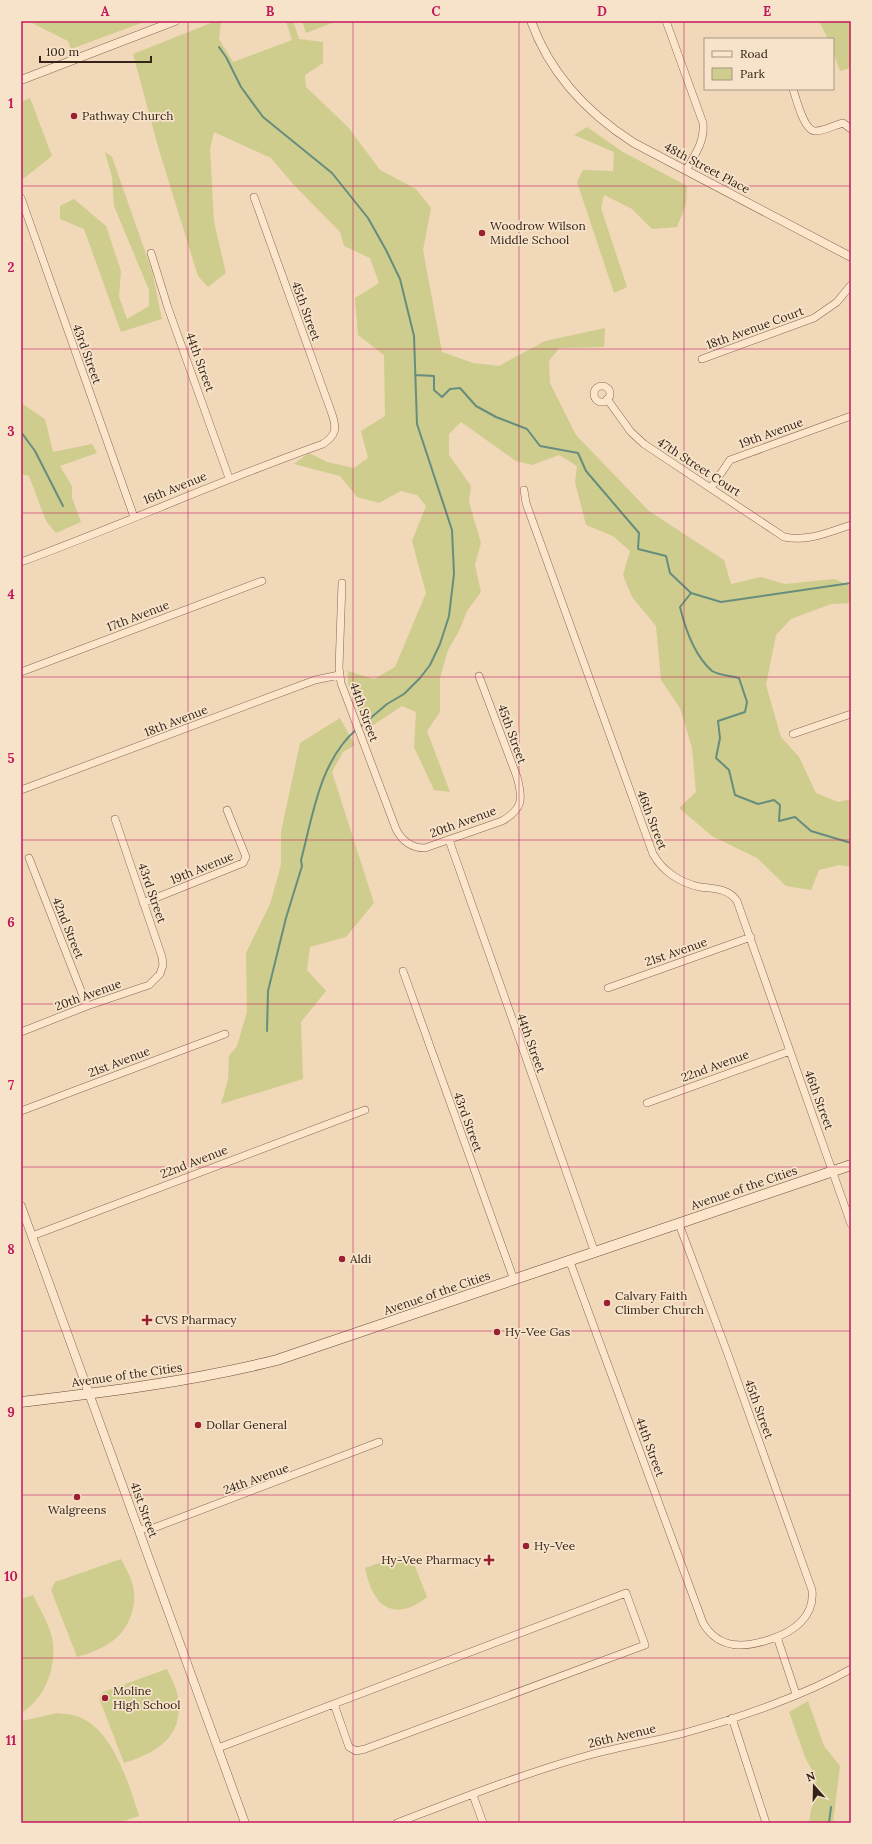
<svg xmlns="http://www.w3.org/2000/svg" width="872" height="1844" font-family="Lora,serif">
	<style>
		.green { fill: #cecd8d }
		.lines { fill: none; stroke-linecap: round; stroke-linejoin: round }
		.stream { stroke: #668d7e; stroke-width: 2 }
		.minor-casing { stroke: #876753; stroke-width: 8 }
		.tertiary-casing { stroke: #876753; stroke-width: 9 }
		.secondary-casing { stroke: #694936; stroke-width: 11 }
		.minor { stroke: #fbe6cc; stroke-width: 7 }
		.tertiary { stroke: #fbe6cc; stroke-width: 8 }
		.secondary { stroke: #fbe6cc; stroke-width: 10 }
		.grid { fill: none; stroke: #c2185b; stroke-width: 1; stroke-opacity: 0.55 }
		.poi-dot { fill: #9a1f31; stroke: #f7e3c9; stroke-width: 1.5 }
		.labels { text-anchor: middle; stroke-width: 3.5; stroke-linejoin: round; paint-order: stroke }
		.poi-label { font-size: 12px; fill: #352319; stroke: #f7e3c9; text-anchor: start }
		.street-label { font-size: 12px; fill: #352319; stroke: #f7e3c9 }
		.neatline { fill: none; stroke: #c2185b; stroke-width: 1.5 }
		.grid-label { font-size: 13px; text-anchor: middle; font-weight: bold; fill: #c2185b }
	</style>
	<rect width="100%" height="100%" fill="#f0d8b9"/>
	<path class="green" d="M28,21h116v1l-73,27 -3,-8z
		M216,21h5l-2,18 14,23 59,-22 -6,-19h7l6,18 24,3v21l-18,12 1,12 42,40 32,43 36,19 15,19 -8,42 19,102 31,11 26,3 46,-25 60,-13 -1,19 -45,1 -10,13 1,22 26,52 73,76 75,49 7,24 30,-7 24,7 49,-5 17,7v17l-20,1 -40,15 -15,16 -10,50 15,52 18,20 17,36 22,9 13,-3v68l-12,-2 -20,5 -8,20 -25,-4 -29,-28 -45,-22 -33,-28 17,-16 -4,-44 -12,-40 -19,-28 -5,-54 -24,-29 -9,-22 7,-24 -17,-15 -27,-11 -11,-43 2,-16 -18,-11 -27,10 -16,-4 -55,-39 -12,12v21l22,31 -2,16 12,41 -6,22 6,27 -14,19 -8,20 -11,19 -8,28v34l-13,19 23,61 -16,-2 -20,-43 2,-35 -14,-6 -36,24 -18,-46v-13l26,8 21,-12 31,-74 -14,-52 14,-35 -9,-11 -16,-4 -22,12 -22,-6 -17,-21 -46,-12 15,-11 18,9 27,6 14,-10 -7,-27 24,-15 -1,-61 -26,-20 -3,-37 24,-15 -9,-25 -26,-12 -4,-14 -47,-48 -22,-26 -57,-26 -4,17 4,73 12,51 -18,14 -10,-11 -39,-126 -26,-96z
		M302,21h35l-31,12z
		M819,21h32v47l-11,3 -7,-19v-13h-5z
		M30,98l22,58 -29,23 -2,-1v-76z
		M587,127l36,25 64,34 -1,18 -9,23 -25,2 -20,-20 -28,-14 -3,13 26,79 -13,6 -37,-111 6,-12 30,1 1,-19 -40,-17z
		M105,152l7,5 40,114 10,48 -41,13 -37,-103 -24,-10v-13l14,-7 32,27 15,45 -2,26 8,22 22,-13v-16l-35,-84 -2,-29z
		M21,403l24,16 8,33 39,-8 5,9 -37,13 12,20v12l9,24 -25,11 -10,-12 -17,-45 -8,-2z
		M340,718l15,27 -12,7 -11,20 42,131 -28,34 -36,10 -3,23 19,21 -25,31 2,57 -82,25 7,-24 1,-24 8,-10 10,-34 -1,-59 24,-49 11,-39v-33l19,-89z
		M405,1554l7,5 15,38c-5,4 -12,9 -19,11 -28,8 -38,-17 -43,-40z
		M121,1559c4,7 8,15 11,23 3,10 3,20 0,30 -8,28 -29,37 -55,45l-26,-67 4,-8z
		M33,1595c7,15 18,31 20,48 3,26 -9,57 -32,70v-114z
		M167,1669c4,9 10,19 11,29 6,39 -22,55 -54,65l-25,-65 4,-6z
		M808,1701l16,45 16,20 -7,57h-24l7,-45 -11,-21 -16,-45z
		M58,1713c6,1 15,1 21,4 34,13 50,67 60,99l-21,7h-97v-102z"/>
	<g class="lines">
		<path class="stream" d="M219,47l7,10 15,30 22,30 69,56 36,45 18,32 14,29 14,57 3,88 35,106 2,44 -5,42 -9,28 -10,21 -10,13 -16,16 -17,10 -27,23
			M415,375l19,1v14l8,7 8,-8 10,-1 16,18 20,11 31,12 13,17 38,7 8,18 53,62 -1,16 28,7 4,17 21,20 30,9 130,-19
			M21,432l14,19 28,55
			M691,593l-11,14c5,21 15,49 32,64 6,4 20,5 27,7l8,24 -2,10 -27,9 2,17 -4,20 13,12 6,25 23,9 16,-4 6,5 -1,16 16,-4 16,14 40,12
			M267,1031l1,-40 18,-73 16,-52 -1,-6c12,-45 19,-100 56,-131
			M829,1823l2,-16"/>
		<g class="minor-casing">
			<path id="minor" d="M666,21l37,102c2,18 -8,32 -17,47
				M793,89c3,9 11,43 23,42 8,0 19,-6 27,-8l8,6
				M21,198l113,319
				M151,253l17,55 61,170
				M702,359l112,-41 23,-16 14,-17
				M594 394a8 8 0 1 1 16 0a8 8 0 1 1-16 0Z
				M607,399l24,33 13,12 140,93c24,5 45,-5 67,-12
				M711,488l19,-28 121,-44
				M524,490l2,13 127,351c10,18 28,29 47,33 14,2 28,1 37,14l114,323
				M21,562c101,-37 200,-82 302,-118 13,-9 14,-15 9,-30l-78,-217
				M342,583l-3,85 2,15 55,146c6,12 15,19 29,19l77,-27c21,-12 21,-22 15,-44l-38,-101
				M21,672l241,-91
				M793,734l58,-20
				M21,790l294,-110 24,-5
				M449,840l146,413
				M29,858l58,148
				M143,903l100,-40 3,-6 -19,-47
				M403,971l111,309
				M608,988l143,-51
				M21,1032l66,-26 62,-21 11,-11 3,-9 -1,-8 -47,-138
				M647,1103l143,-52
				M21,1111l204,-77
				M32,1236l333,-126
				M570,1262l133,361c16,27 42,25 68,16 22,-7 44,-22 41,-49l-86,-241 -47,-125
				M138,1529h13l228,-87
				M777,1637l19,57
				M732,1718l34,105
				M218,1748l408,-155 19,52 -280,104 -9,2 -7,-4 -15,-43
				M473,1795l10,28
				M397,1823c60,-23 120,-47 182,-65 36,-11 73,-16 109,-26 51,-14 117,-37 163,-63"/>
		</g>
		<g class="tertiary-casing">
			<path id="tertiary" d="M531,21c19,53 56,92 103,122l217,114
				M21,80l154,-59
				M21,1206l224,617"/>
		</g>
		<g class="secondary-casing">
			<path id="secondary" d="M21,1402c86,-10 172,-21 256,-42l574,-195"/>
		</g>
		<use href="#minor" class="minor"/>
		<use href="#tertiary" class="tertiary"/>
		<use href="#secondary" class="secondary"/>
	</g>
	<path class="grid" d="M188,21v1802M353,21v1802M519,21v1802M684,21v1802M21,186h830M21,349h830M21,513h830M21,677h830M21,840h830M21,1004h830M21,1167h830M21,1331h830M21,1495h830M21,1658h830"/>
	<g class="poi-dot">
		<circle cx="74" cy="116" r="4"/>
		<circle cx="482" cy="233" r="4"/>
		<circle cx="342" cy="1259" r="4"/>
		<circle cx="607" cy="1303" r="4"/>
		<path d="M145 1314h4v4h4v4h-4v4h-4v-4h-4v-4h4z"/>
		<circle cx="497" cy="1332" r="4"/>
		<circle cx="198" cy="1425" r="4"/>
		<circle cx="77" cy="1497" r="4"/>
		<circle cx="526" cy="1546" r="4"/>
		<path d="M487 1554h4v4h4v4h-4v4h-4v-4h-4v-4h4z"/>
		<circle cx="105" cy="1698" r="4"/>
	</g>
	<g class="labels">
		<g class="poi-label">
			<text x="82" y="120">Pathway Church</text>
			<text x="490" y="230">Woodrow Wilson<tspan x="490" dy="14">Middle School</tspan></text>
			<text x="350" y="1263">Aldi</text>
			<text x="615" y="1300">Calvary Faith<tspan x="615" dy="14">Climber Church</tspan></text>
			<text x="155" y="1324">CVS Pharmacy</text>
			<text x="505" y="1336">Hy-Vee Gas</text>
			<text x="206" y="1429">Dollar General</text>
			<text x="77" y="1514" text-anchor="middle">Walgreens</text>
			<text x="534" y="1550">Hy-Vee</text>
			<text x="481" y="1564" text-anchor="end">Hy-Vee Pharmacy</text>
			<text x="113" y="1695">Moline<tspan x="113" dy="14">High School</tspan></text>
		</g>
		<g class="street-label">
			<text transform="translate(707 168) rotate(28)" y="4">48th Street Place</text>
			<text transform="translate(306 311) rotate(70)" y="4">45th Street</text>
			<text transform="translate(755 328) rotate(-20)" y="4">18th Avenue Court</text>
			<text transform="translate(87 354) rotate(70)" y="4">43rd Street</text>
			<text transform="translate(200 362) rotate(70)" y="4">44th Street</text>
			<text transform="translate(771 433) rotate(-20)" y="4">19th Avenue</text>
			<text transform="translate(699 467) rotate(33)" y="4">47th Street Court</text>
			<text transform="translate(175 488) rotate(-22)" y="4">16th Avenue</text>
			<text transform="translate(138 616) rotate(-21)" y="4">17th Avenue</text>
			<text transform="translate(364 712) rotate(70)" y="4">44th Street</text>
			<text transform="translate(176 721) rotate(-21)" y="4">18th Avenue</text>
			<text transform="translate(512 734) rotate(70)" y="4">45th Street</text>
			<text transform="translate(652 820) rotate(69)" y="4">46th Street</text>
			<text transform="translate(463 822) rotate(-20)" y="4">20th Avenue</text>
			<text transform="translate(202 868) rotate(-22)" y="4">19th Avenue</text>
			<text transform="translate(152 893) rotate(71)" y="4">43rd Street</text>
			<text transform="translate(68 928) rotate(68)" y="4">42nd Street</text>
			<text transform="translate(676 952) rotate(-19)" y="4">21st Avenue</text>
			<text transform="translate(88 995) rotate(-20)" y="4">20th Avenue</text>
			<text transform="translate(531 1043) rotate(70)" y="4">44th Street</text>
			<text transform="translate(119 1062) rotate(-21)" y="4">21st Avenue</text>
			<text transform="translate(715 1066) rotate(-20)" y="4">22nd Avenue</text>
			<text transform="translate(819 1100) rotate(70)" y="4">46th Street</text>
			<text transform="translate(468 1122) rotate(70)" y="4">43rd Street</text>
			<text transform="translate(194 1162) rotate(-21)" y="4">22nd Avenue</text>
			<text transform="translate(744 1188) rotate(-19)" y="4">Avenue of the Cities</text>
			<text transform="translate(437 1293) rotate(-19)" y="4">Avenue of the Cities</text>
			<text transform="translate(127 1375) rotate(-8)" y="4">Avenue of the Cities</text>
			<text transform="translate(759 1409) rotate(70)" y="4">45th Street</text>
			<text transform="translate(650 1447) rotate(70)" y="4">44th Street</text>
			<text transform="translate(256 1479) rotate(-20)" y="4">24th Avenue</text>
			<text transform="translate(144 1510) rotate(70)" y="4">41st Street</text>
			<text transform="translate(622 1736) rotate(-13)" y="4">26th Avenue</text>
		</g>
	</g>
	<rect width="872" height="1844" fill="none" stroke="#f7e3c9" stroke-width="44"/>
	<rect x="704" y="38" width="130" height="52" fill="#f7e3c9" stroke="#a99683"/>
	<rect x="712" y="51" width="20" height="6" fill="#fbe6cc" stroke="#a99683"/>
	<text x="740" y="58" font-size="12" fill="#352319">Road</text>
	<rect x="712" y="68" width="20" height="12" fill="#cecd8d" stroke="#a99683"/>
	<text x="740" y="78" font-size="12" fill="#352319">Park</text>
	<g transform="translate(814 1786) rotate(340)" stroke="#f7e3c9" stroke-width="3" paint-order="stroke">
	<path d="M0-3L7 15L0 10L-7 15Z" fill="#352319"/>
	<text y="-6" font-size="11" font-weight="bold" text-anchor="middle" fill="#352319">N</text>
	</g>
	<path d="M40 56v6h111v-6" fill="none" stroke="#352319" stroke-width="2"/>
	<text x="46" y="56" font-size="12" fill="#352319" stroke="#f7e3c9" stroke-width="3" paint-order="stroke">100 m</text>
	<rect x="22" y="22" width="828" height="1800" class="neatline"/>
	<g class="grid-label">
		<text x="105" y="16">A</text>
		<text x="270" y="16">B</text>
		<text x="436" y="16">C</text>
		<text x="602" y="16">D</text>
		<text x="767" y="16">E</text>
		<text x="11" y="108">1</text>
		<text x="11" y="272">2</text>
		<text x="11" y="436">3</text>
		<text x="11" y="599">4</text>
		<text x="11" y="763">5</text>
		<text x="11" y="927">6</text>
		<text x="11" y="1090">7</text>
		<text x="11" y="1254">8</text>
		<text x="11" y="1417">9</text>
		<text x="11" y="1581">10</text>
		<text x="11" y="1745">11</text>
	</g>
</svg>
